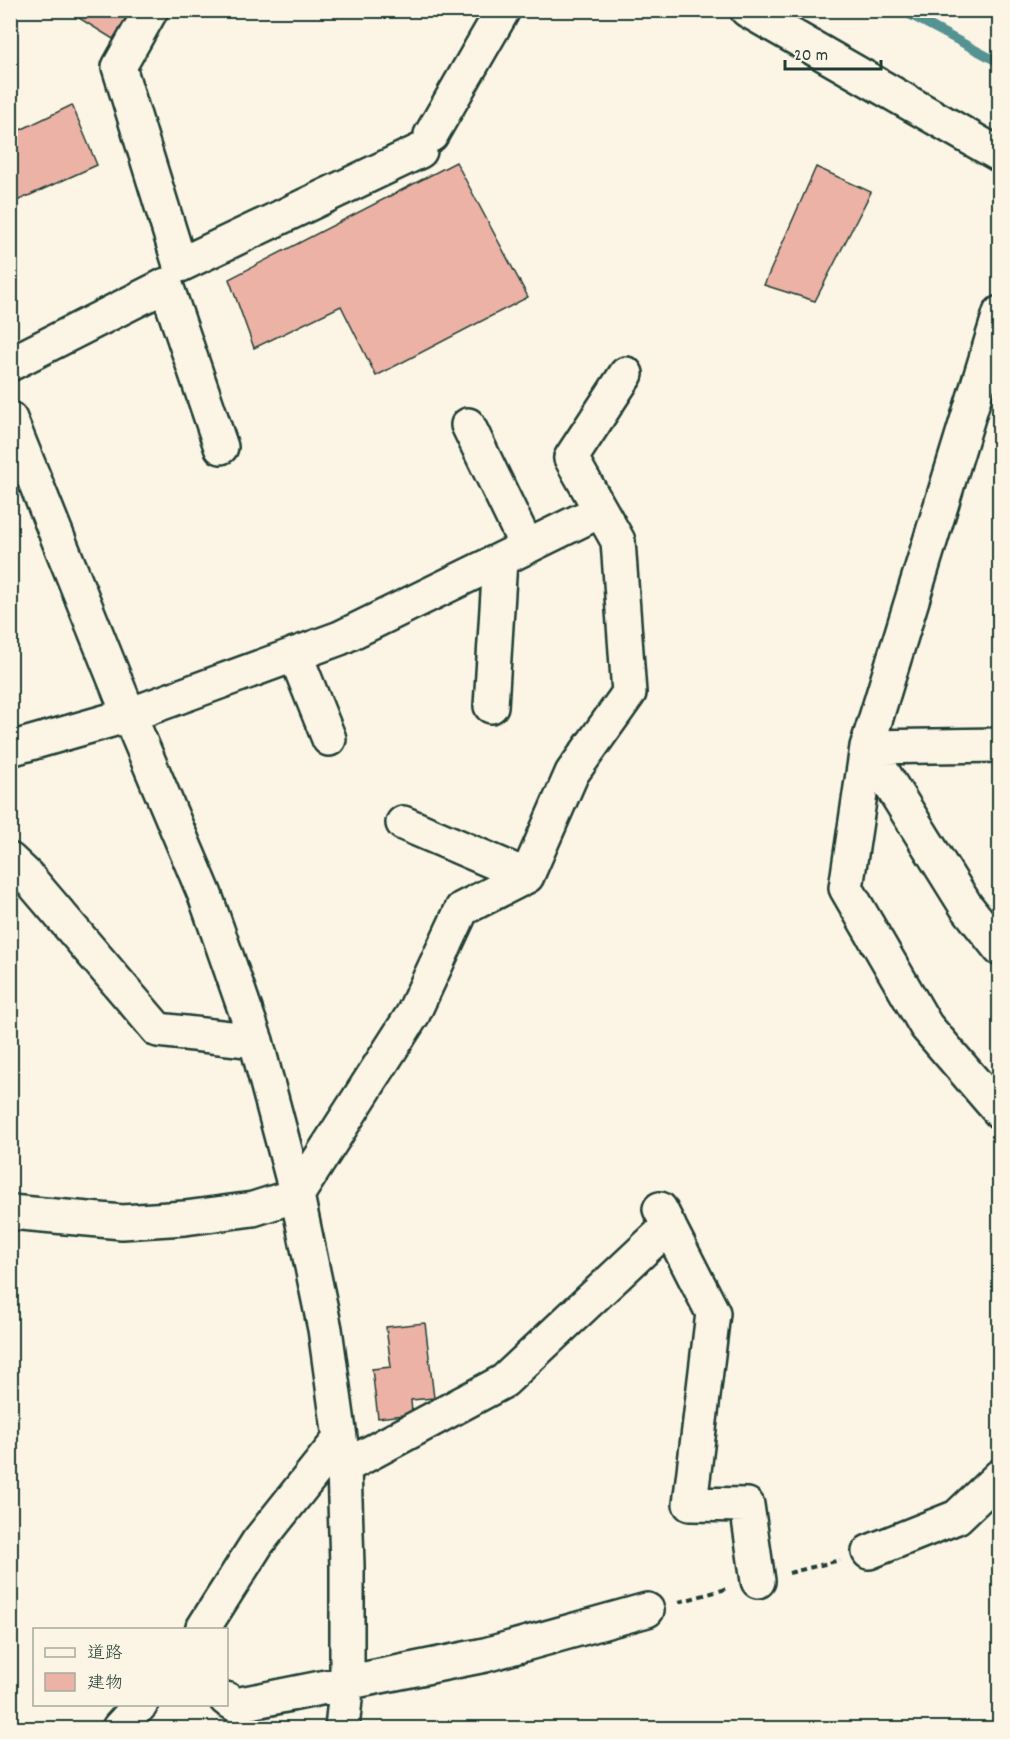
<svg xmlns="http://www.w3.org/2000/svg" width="1010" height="1739" font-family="Dekko,'Klee One',sans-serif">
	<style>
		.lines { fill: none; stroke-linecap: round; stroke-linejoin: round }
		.stream { stroke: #559292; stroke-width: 9 }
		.building { fill: #ecb2a6; stroke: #1f3d34; stroke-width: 1.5 }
		.minor-casing { stroke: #1f3d34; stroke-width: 38 }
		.path { stroke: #1f3d34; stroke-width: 4; stroke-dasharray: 6 4.5; stroke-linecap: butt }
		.minor { stroke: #fcf5e5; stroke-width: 33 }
	</style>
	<rect width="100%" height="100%" fill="#fcf5e5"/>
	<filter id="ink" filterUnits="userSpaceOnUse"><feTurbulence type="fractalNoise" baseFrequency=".0167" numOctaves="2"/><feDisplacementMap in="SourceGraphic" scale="12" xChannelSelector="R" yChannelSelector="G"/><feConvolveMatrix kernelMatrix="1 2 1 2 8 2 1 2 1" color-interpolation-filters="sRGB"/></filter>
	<g filter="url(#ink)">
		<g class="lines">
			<path class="stream" d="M901,10l99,53"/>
		</g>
		<path class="building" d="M66,10h65l-18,29z
			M72,105l25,60 -87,39v-69z
			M456,162l72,135 -152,79 -35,-70 -87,42 -25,-69z
			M816,167l55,25 -56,109 -51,-16z
			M425,1323l9,75 -23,2 1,14 -34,4 -6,-49 19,-2 -5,-40z"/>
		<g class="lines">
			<g class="minor-casing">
				<path id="minor" d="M151,10l-32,57 61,198 240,-114
					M747,10l253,145
					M431,135l72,-125
					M1000,313l-133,434 -21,141 80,138 74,86
					M10,364l156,-79 55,162
					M10,419l119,296 76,180 51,146 41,154 28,134 19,138 3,99v115l-5,47
					M468,425l59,122
					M295,654l34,85
					M491,706l9,-146
					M867,747l99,159 34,43
					M867,747l133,-2
					M10,749l119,-34 211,-77 260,-127
					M403,823l124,53 45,-103 57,-80 -11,-152 -47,-83 55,-84
					M10,860l17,16 131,154 98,11
					M660,1209l53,104 -23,191 57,1 11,76
					M10,1212l112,10 63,-4 68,-9 44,-14 116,-181 49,-105 65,-33
					M344,1467l160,-86 165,-155
					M869,1552l88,-35 43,-41
					M202,1630l56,-88 82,-103
					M226,1699l10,6 249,-50 162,-45
					M119,1728l22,-24"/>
			</g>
			<path class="path" d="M789,1573l51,-13
				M679,1602l47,-13"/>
			<use href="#minor" class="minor"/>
		</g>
	</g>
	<rect width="1010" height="1739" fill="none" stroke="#fcf5e5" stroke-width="36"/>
	<rect x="18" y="18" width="974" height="1703" fill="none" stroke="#1f3d34" stroke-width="2" filter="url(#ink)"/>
	<rect x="33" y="1628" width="195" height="78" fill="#fcf5e5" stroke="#a4ab9e" stroke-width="1.5"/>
	<rect x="45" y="1648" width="30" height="9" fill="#fcf5e5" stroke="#a4ab9e" stroke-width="1.5"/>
	<text x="87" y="1658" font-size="18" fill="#1f3d34">道路</text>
	<rect x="45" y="1673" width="30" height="18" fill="#ecb2a6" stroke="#a4ab9e" stroke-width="1.5"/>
	<text x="87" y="1688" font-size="18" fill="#1f3d34">建物</text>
	<path d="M785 60v9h96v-9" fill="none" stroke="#1f3d34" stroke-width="3"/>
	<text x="794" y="60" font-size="18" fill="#1f3d34" stroke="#fcf5e5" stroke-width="4.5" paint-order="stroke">20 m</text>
</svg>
